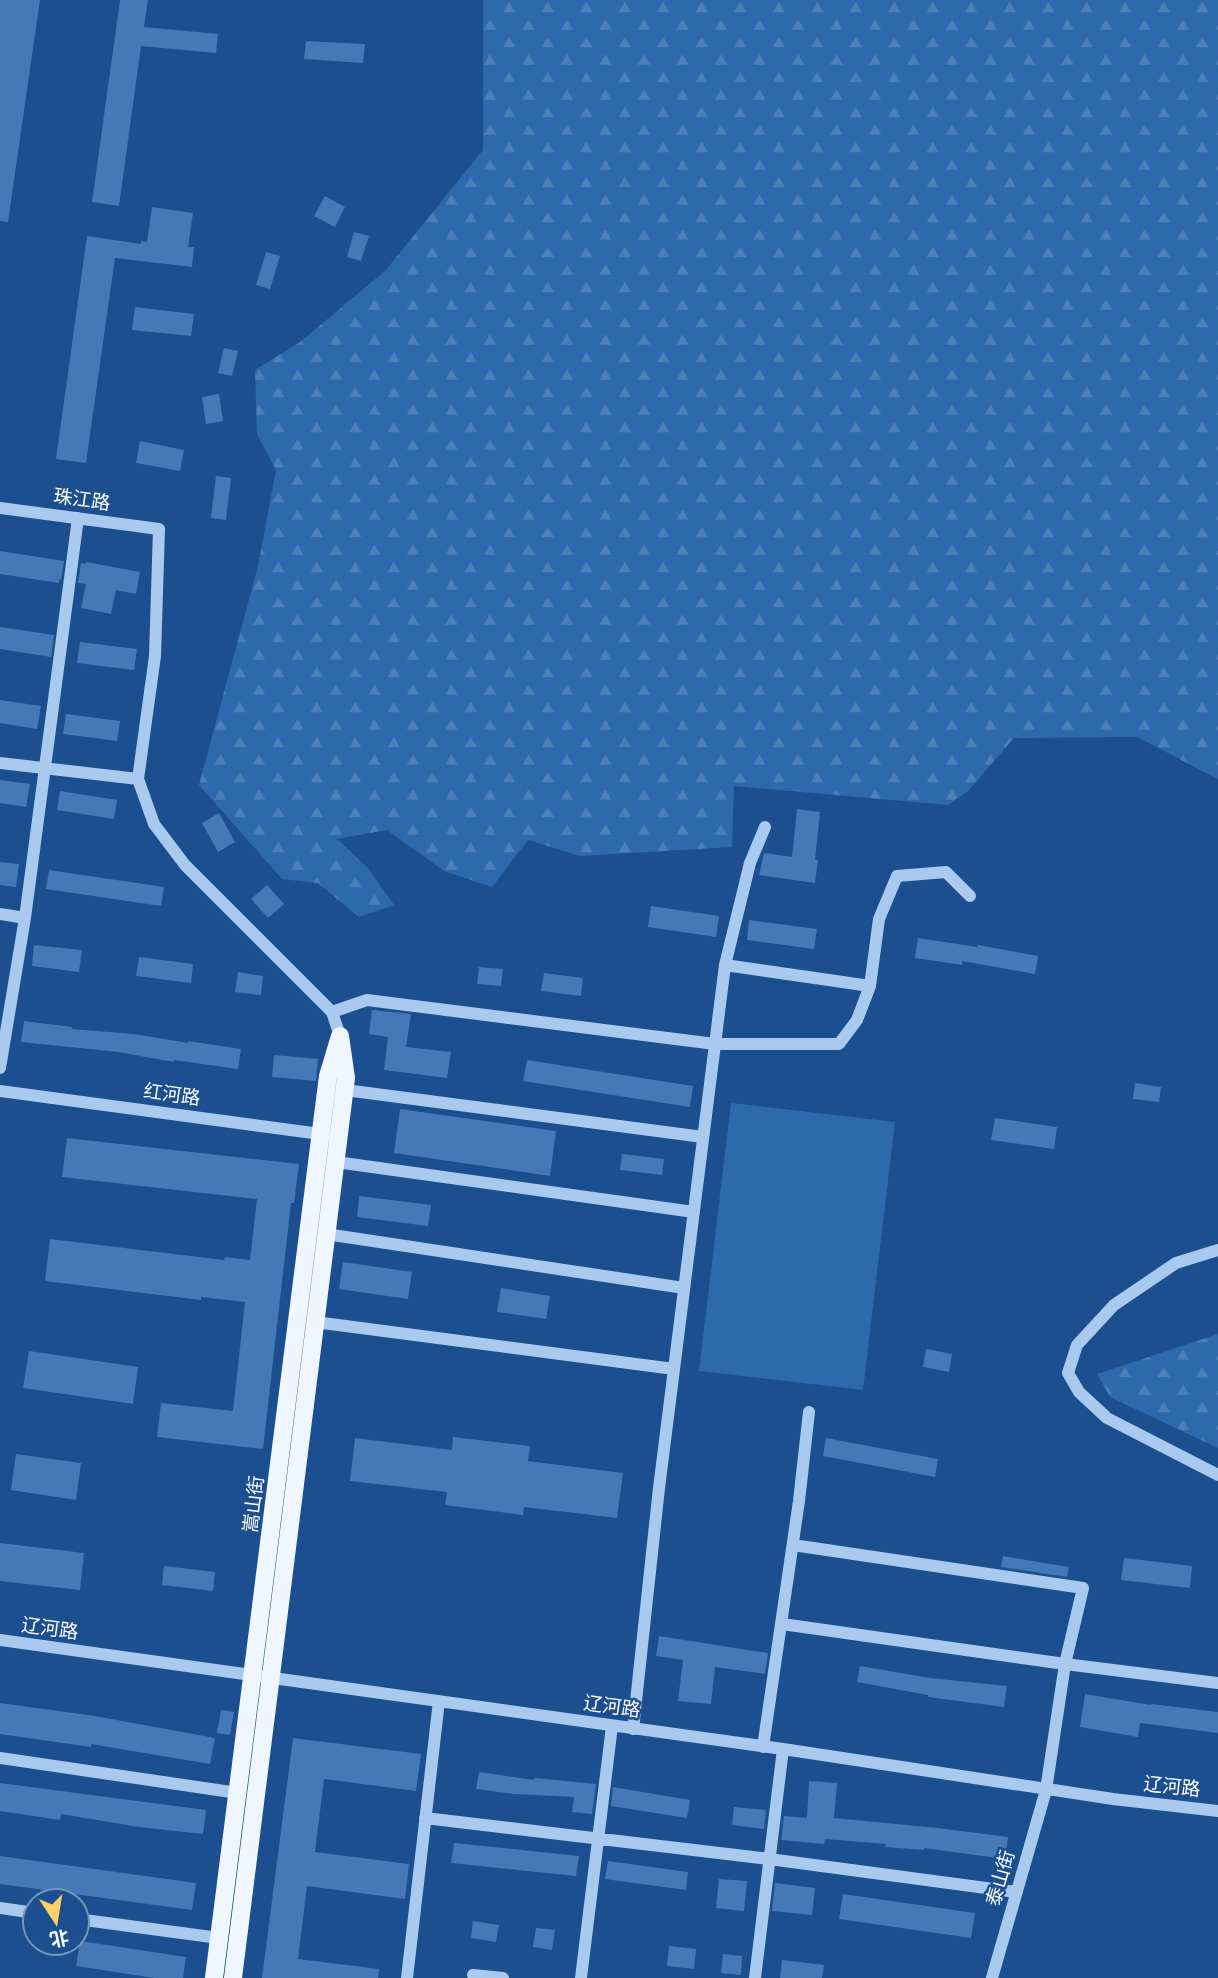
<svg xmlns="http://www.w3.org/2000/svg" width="1218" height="1978" font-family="'Alegreya Sans','Noto Sans SC',sans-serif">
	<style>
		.forest { fill: url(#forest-firs) }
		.park { fill: #2e69ad }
		.building { fill: #4478b7 }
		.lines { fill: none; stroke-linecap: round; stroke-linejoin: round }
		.minor { stroke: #a9c9ee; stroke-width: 12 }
		.major { stroke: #f0f6ff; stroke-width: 18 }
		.labels { text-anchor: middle; stroke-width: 5; stroke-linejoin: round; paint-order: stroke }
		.street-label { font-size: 19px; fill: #fff; stroke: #1b4f8f }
	</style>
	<defs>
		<pattern id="forest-firs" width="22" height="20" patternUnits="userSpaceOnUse" patternTransform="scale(1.75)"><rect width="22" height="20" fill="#2e69ad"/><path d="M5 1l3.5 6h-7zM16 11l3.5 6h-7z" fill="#4d80b9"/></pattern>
	</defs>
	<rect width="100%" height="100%" fill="#1b4f8f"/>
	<path class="forest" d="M483,0h735v779l-81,-42 -123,1 -46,53 -20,14 -214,-19 -2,61 -152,9 -52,-16 -36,47 -48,-16 -57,-41 -50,9 31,29 26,37 -35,12 -41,-34 -36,-4 -83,-94 59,-219 18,-96 -19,-36 -2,-64 45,-28 85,-71 98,-121z
		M1218,1334v114l-108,-51 -13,-23z"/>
	<path class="park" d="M731,1103l164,19 -32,268 -164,-19z"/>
	<path class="building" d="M0,0h40l-32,222 -8,-1z
		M120,0h28l-4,27 74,7 -2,19 -75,-7 -22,160 -27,-4z
		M306,41l59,3 -2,19 -59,-4z
		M325,196l20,11 -10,20 -21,-11z
		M152,207l41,6 -5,34h6l-2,20 -77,-9 -29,205 -30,-4 31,-223 54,8v-3l6,1z
		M354,232l15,4 -8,25 -14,-4z
		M266,252l14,4 -10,33 -14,-4z
		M135,307l59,7 -3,22 -59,-6z
		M224,348l14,3 -6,25 -14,-3z
		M219,394l4,27 -17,3 -4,-27z
		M140,441l44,9 -4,21 -44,-8z
		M216,476l15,2 -5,42 -15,-2z
		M0,551l64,10 -3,19 -2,-1v4l-59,-9z
		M86,562l54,10 -4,22 -20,-4 -5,24 -30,-6 5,-24 -8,-1 3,-20 5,1z
		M0,627l54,8 -3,22 -51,-8z
		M80,642l57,7 -3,21 -57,-7z
		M0,700l41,6 -4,23 -37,-6z
		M66,714l54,7 -3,20 -54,-7z
		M0,780l30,4 -4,23 -26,-4z
		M60,791l57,9 -3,19 -57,-9z
		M797,809l23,3 -5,48h3l-3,23 -56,-8 5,-22 28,4z
		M219,813l16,29 -17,10 -16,-29z
		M0,862l19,2 -3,23 -16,-2z
		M49,870l115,17 -3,19 -115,-17z
		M267,885l17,19 -16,14 -17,-19z
		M651,906l68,10 -3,21 -68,-10z
		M749,920l68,9 -3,20 -67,-9z
		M918,938l59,9 1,-2 60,11 -3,18 -73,-13v4l-47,-7z
		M34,945l48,5 -3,22 -47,-6z
		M139,957l54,7 -2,19 -55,-7z
		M479,967l24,2 -2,17 -24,-2z
		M238,972l25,4 -2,19 -26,-3z
		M544,973l39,5 -2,18 -40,-5z
		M372,1010l39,4 -5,33 45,5 -4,26 -63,-8 4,-33 -19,-3z
		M24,1021l48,6v2l62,5 54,9v-2l53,8 -3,20 -64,-9v2l-56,-10 -97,-10z
		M274,1055l44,4 -2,22 -44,-4z
		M527,1060l166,26 -3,21 -167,-26z
		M1135,1083l26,4 -2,15 -26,-3z
		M400,1109l156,22 -6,45 -156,-23z
		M995,1118l62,9 -3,22 -63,-9z
		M67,1138l232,26 -5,39h-3l-28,246 -106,-12 4,-34 72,8 12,-109 -44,-5v3l-156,-19 5,-42 174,21 1,-3 25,3 7,-61 -195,-22z
		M622,1154l42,5 -2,16 -42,-5z
		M359,1196l72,9 -3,21 -71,-9z
		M343,1262l69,10 -4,27 -69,-10z
		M501,1288l49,8 -4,23 -49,-7z
		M926,1349l26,5 -3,18 -26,-5z
		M29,1351l109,16 -5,37 -110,-16z
		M453,1437l77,9 -2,15 95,12 -6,45 -93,-11 -1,8 -78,-10 2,-13 -97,-11 5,-43 97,12z
		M826,1438l112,21 -3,18 -112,-21z
		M16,1454l65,9 -5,37 -65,-10z
		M0,1543l84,10 -4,37 -80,-9z
		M1003,1556l66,11 -2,10 -66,-10z
		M1124,1558l68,8 -2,22 -69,-8z
		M164,1566l51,6 -2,19 -51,-6z
		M659,1636l109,17 -3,21 -50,-7 -4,37 -33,-3 5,-41 -27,-4z
		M860,1666l70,12 77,8 -3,21 -76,-10v-2l-71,-13z
		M1085,1694l66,11v-1l67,8v21l-78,-10 -2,14 -58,-10z
		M0,1703l95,13 120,22 -5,26 -119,-20v3l-91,-13z
		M221,1710l13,2 -4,23 -13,-2z
		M293,1738l128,16 -5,37 -92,-12 -9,73 94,12 -4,35 -98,-13 -9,73 81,10 -1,9h-116z
		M479,1772l55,8 1,-2 61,6 -4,30 -20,-2 2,-15 -61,-3 -37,-5z
		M809,1781l28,2 -3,35 104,10 70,9 -3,22 -81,-11v2l-39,-3 1,-3 -61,-5 -1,5 -43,-4 3,-24 23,2z
		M0,1783l206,27 -3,24 -64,-7 -78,-13 -1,6 -60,-9z
		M613,1787l77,13 -3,18 -76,-12z
		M734,1807l32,3 -2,19 -32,-4z
		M454,1843l125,13 -3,20 -125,-13z
		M0,1856l196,27 -4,27 -192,-26z
		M608,1861l80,11 -2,18 -81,-11z
		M719,1879l28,2 -3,30 -28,-3z
		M775,1883l40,5 -3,27 -40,-4z
		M843,1894l132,19 -4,25 -132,-19z
		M473,1921l26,4 -3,17 -25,-4z
		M536,1928l19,2 -3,20 -19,-3z
		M80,1941l106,16 -3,21h-29l-78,-12z
		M669,1946l27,3 -2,20 -27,-3z
		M723,1954l19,2 -1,19 -20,-2z
		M782,1960l42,5 -2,13h-42z"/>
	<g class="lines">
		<path class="minor" d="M0,508l159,21 -4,127 -17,123 16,45 31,41 147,147 8,24
			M0,763l138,16
			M0,914l25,4
			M725,965l25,-102 15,-36
			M332,1012l35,-12 348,44h124l18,-24 13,-34 9,-67 18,-43 49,-4 24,24
			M0,1068l25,-150 53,-400
			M345,1090l358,47
			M0,1091l328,44
			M336,1162l358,50
			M326,1234l358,54
			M1218,1250l-42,13 -62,42 -37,40 -9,28 11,19 28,26 111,57
			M315,1322l359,47
			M793,1545l290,43 -18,76 -19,126 -54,188
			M782,1624l283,40 153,19
			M0,1640l783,109 330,50 105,12
			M633,1729l26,-241 66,-523 145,21
			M763,1747l36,-246 10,-89
			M0,1758l238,35
			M425,1818l344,41 247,33
			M0,1908l35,5
			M77,1919l142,19
			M473,1975l30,3
			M407,1978l32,-277
			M581,1978l31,-252
			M755,1978l28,-229"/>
		<path class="major" d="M214,1978l114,-902 12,-40 6,42 -113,900"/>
	</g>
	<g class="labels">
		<g class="street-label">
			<text transform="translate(82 499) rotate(8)" y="7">珠江路</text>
			<text transform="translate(172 1094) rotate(8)" y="7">红河路</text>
			<text transform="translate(253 1504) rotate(-83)" y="7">嵩山街</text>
			<text transform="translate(50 1628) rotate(8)" y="7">辽河路</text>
			<text transform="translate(612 1706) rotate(8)" y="7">辽河路</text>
			<text transform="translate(1172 1786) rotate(6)" y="7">辽河路</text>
			<text transform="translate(1000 1878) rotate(-74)" y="7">泰山街</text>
		</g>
	</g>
	<g transform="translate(56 1922) rotate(168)"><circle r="33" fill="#1b4f8f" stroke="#7695bc" stroke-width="2"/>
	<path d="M0-5L12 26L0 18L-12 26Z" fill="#ffd166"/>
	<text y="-10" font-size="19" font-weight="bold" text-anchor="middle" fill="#ffffff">北</text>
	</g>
</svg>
